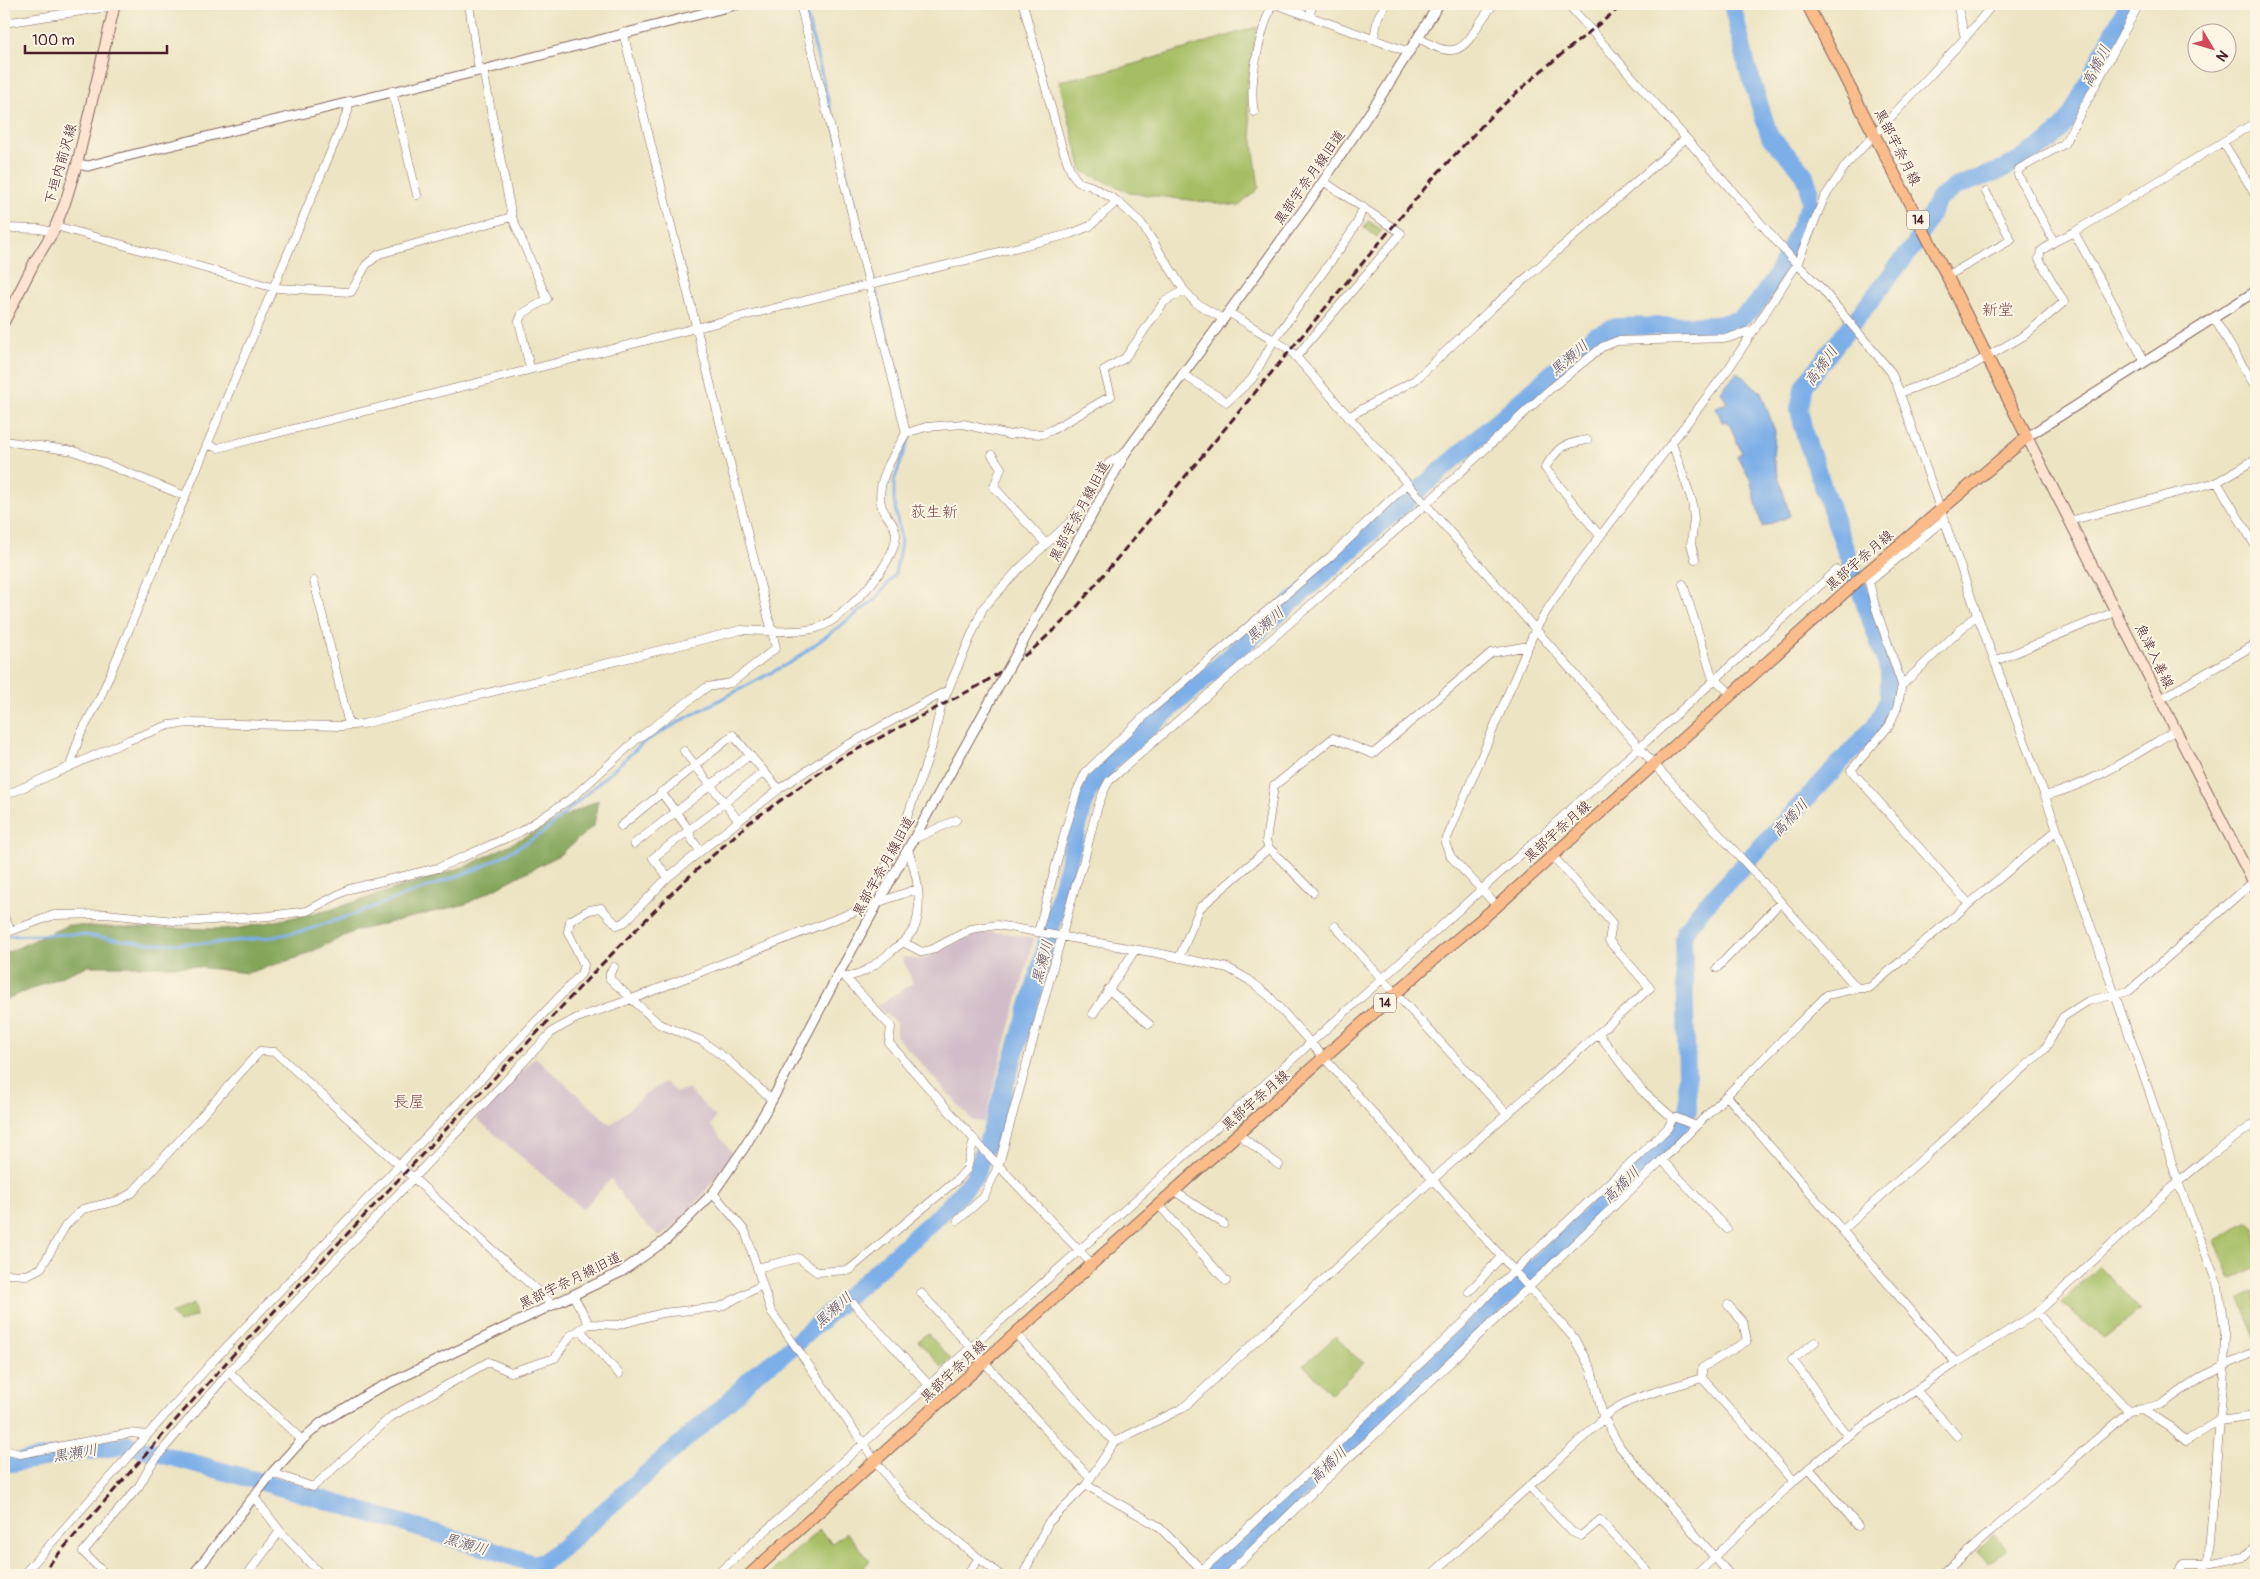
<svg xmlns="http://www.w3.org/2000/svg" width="2260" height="1579" font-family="Pangolin,'Klee One',sans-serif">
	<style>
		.industrial { fill: #d1bdc9 }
		.green { fill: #a5be64; stroke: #786e48 }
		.forest { fill: #84a55a; stroke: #676242 }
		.water { fill: #7caee8; stroke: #63668a }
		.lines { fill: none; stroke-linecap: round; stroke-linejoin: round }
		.stream { stroke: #7caee8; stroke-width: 3 }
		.river { stroke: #7caee8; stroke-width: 18 }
		.minor-casing { stroke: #836460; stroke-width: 9 }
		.tertiary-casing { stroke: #836460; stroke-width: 11 }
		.secondary-casing { stroke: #836460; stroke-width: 12 }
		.primary-casing { stroke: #836460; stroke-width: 13 }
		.minor { stroke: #fff; stroke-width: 8 }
		.tertiary { stroke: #fff; stroke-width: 9 }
		.secondary { stroke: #fde4d0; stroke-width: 10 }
		.primary { stroke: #f9bc8a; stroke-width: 11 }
		.rail { stroke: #4a1f2b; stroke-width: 3; stroke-dasharray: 8 4; stroke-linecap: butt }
		.tertiary-bridge-casing { stroke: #836460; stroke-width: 11; stroke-linecap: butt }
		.tertiary-bridge { stroke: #fff; stroke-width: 9 }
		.labels { text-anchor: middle; stroke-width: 4; stroke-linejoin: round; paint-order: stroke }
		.shield { fill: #fcf5e5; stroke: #7f5f63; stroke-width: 1 }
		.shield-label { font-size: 12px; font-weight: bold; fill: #4a1f2b }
		.street-label { font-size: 14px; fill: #4a1f2b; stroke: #fcf5e5 }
		.water-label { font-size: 15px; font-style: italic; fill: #5c516d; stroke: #fcf5e5 }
		.quarter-label { font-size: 16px; fill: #814c4d; stroke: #fcf5e5 }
	</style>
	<rect width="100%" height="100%" fill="#fcf5e5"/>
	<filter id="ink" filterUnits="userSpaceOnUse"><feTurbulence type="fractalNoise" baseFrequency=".02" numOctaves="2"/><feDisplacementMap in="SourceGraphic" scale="10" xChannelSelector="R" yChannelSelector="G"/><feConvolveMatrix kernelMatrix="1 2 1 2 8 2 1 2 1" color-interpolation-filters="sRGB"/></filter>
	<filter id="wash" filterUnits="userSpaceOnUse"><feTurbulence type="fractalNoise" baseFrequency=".0096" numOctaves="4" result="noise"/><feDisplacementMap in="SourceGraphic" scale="20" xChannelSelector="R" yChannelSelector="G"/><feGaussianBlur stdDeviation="1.12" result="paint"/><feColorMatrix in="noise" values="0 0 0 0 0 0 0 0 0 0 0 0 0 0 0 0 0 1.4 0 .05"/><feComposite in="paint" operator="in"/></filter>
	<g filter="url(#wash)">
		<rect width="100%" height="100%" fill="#ede4c3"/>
		<path class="industrial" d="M999,932l35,6 -50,184 -11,-1 -77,-85v-13l-19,-17 36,-23 -11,-26 19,3 56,-27z
			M535,1057l76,68 37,-33 17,-10 11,10 13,-2 27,27 -5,8 22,29 -42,56 -31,27 -27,-24 -22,-34 -28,30 -106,-90z"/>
		<path class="green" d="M1257,27l-11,64 13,97 -20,18 -108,-13 -49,-22 -23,-90 62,-13z
			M1368,221l14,9 -5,7 -13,-9z
			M2249,1222l7,6v39l-26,13 -15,-40z
			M2099,1266l41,44 -36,28 -43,-35z
			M2256,1291v48l-17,-40z
			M193,1304l3,12 -17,7 -8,-10z
			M927,1333l24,26 -9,8 -24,-26z
			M1336,1336l15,17 13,10 -33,31 -27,-29z
			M819,1530l13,13 15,-10 23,28 -11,10 3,4h-94z
			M1994,1534l13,15 -18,15 -13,-13z"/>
		<path class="forest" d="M598,800l-4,25 -33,29 -95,50 -111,27 -55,26 -53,16 -57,-7h-103l-83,34v-46l64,-29 57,3 111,1 94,-19 139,-45z"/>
		<path class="water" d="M1737,372l24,20 14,40 -2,26 17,58 -28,11 -12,-48 -13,-23 5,-3 -14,-32 -6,1 -6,-15 11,-4 -6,-12z"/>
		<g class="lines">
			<path class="stream" d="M4,936l71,-2 82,10 58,-1 57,-6 31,-6 43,-14 136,-50 42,-23 20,-12 100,-90 42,-24 107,-57 83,-62 19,-25 4,-19 2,-14 -7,-41v-19l16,-45 -1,-15 -105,-417"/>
			<path class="river" d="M4,1464l124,-19 170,47 198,59 34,12h12l19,-14 169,-149 27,-28 22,-14 169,-151 26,-29 15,-40 47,-155 51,-190 24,-32 483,-425 22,-9 98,-2 24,-5 17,-14 18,-25 19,-36 17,-40v-18l-5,-13 -7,-9 -27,-28 -23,-71 -15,-62
				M1212,1575l6,-8 188,-176 271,-259 11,-22 -5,-171 2,-8 15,-20 175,-185 14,-27v-28l-84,-235 -6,-27 5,-24 112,-142 22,-43 17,-13 49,-18 47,-29 17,-19 60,-117"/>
		</g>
	</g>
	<g filter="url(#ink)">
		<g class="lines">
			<g class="minor-casing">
				<path id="minor" d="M469,4l9,61 5,5 29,147 35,82 -25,15 -3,7 11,47
					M1023,4l38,140 10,28 7,10 13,4 26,15
					M1275,4l134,48
					M1568,4l224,255 29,29 70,84 7,16 79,226 68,182 106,301 27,85 40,104 7,47 -1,39 -17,203
					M1957,4l8,34
					M1310,16l2,-12
					M4,23l110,-17
					M1418,37c50,34 50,-5 76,-33
					M1374,38l4,-21 8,-13
					M392,91l25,104
					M1254,112c-6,-31 6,-78 18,-108
					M2223,142l27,44 6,-3
					M2250,186l6,11
					M56,226l219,62 76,4 15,-27 13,-11 133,-37
					M4,228l36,1 13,3
					M2074,232l-20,10 -36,-67 1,-6 45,-25 75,-140
					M1947,276l64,-36 -25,-48
					M1228,312l62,38 364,414 100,108 103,116
					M2214,318l42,70
					M1296,357l105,-124 -78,-52
					M2145,362l-71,-130 182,-110
					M1182,374l45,28 25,-23 22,-39 73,-101 11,-18 5,-14
					M1900,393l69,-26 56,-32 39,-33 -25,-43 2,-8 13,-9
					M1348,417l67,-37 78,-73 193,-169
					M906,433l20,-6 37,-3 47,11 9,-2 24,1 9,-4 59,-34 -7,-26 21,-12 39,-56 20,-12
					M1587,440c-26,5 -28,6 -42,28l55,68
					M4,441l70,10 111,45
					M1672,443l20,58 2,18 -3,25 4,15
					M208,445l10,3 852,-214 20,-8 27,-25 24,22 43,67 12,13 27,16
					M992,455l9,13 -7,19 52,57
					M2217,482l39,65
					M2069,521l148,-39 39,-23
					M2256,572v1
					M314,581l35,144
					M1683,584l29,92 19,18
					M1995,661l122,-50
					M1902,685l-27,-79 -6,-24 76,-63
					M2161,699l95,-55
					M684,751l54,69
					M70,766l10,-31 20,-37 248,-587 1,-10
					M661,792l28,38 2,8 9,13
					M4,796l125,-56 40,-15 21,-2 152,3 21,-2 378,-94c19,1 59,3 76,-2 27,-8 79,-65 79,-93 0,-12 -13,-20 -15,-31 -5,-24 14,-51 25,-71l-106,-429
					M2045,796c48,-12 89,-41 131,-66
					M621,826l112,-91 46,54
					M914,839l42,-19
					M634,844l116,-89
					M668,877l-15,-19 111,-86
					M1313,892l-44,-44 -3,-7 8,-55 59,-48 40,16 118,-101 37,-7
					M1969,904l-118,-134 38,-44 8,-18 5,-23 75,-71
					M1497,906l-46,-49 -6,-14 90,-213 14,-23 23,-34 157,-205 68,-104 27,-66 22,-33 119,-127 28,-34
					M864,908l34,-65 33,-94 10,-43 42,-98 36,-39 52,-48 38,-58 17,-11
					M4,917l7,14 43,-16 53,-1 77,8 85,-6 38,-5 42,-22 89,-21 82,-36 52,-34 64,-58 71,-53 24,-4 45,-35 -153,-616
					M1335,926l47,53 455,-409
					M1038,932l26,-97 13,-44 9,-19 67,-64 178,-152 75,-71
					M903,942c4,-4 9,-9 12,-15 8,-24 2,-54 -7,-77
					M1179,958l21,-50 69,-60
					M614,967l-4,6v6l49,45 43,17 27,20 43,39
					M1717,968l64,-66
					M838,975c24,7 47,-20 65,-33l19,10 9,-2 40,-21 26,-4 165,29 66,14 21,12 19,15 306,343 17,31 12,47 17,31 110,128
					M845,977l46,50 -2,16 90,102 113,119
					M1108,989l41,35
					M1093,1014l42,-64
					M1598,1033l44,58 31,27h4l19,8 131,-131 30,-7h12l188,-158
					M1727,1096l229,267
					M1238,1134l41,31
					M1662,1160l65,69
					M1174,1191l50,33
					M713,1193l32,38 26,80 105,151 29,37 95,76
					M1159,1205l67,76
					M958,1220l26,-23 15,-33 77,-280c14,-33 15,-72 33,-103l316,-276 124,-115 53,-43 15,-6 111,-3 27,-9
					M1843,1230l202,-181 18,-32 25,-16 41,-10 124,-109
					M757,1268l41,-10 19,14 32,-2 109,-91 9,-10 7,-30
					M4,1274l23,1 14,-7 25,-43 17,-16 34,-8 15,-8 128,-142 15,1 278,253
					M1469,1292l32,-35
					M921,1293l169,185
					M854,1304l75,81 453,-406 125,135
					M2037,1313l92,98 13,-2
					M589,1324l29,1 44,-12 58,-6 42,-22
					M580,1330l39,44
					M1016,1334l98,108
					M1815,1342l-23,18c21,24 35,52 56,76
					M2256,1351l-53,25 -41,28 -20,5 28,18 16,14 33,-20 37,-5
					M229,1372l73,68
					M1702,1378v-10l45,-27 -4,-19 -15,-17
					M1916,1390l41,46
					M4,1450l16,4 111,-21 16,2
					M1809,1468l49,58
					M272,1473l41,14 79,-71 96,-54 23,10 44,-14 15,-22 19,-12 -16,-29
					M1086,1485l72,41 49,49
					M1530,1487l42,45 9,4 19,-16 51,55
					M254,1497l26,34 41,44
					M23,1575l191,-215 367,-386 3,-9 -16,-33 2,-11 19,-11 12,-2 16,17 8,-3 43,-45 111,-88 56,-37 113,-62
					M106,1575l-23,-23 56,-66 12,-21 15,-19 63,-74 324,-341 24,-13 55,-19 247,-97 38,-13
					M247,1575l33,-44
					M716,1575l213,-190
					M967,1575l12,-17
					M1023,1575l25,-52 38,-38 28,-43 69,-34 249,-228 218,-192 -41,-47 3,-18 -60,-68
					M1199,1575l3,-5 124,-114 33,-35 104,-98 25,-28 180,-167 5,-10
					M1227,1575l121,-117 21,-18 293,-280 34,-34
					M1431,1575l167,-151c16,-25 76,-37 104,-46l92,103
					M1696,1575l98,-94 47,-40 115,-78 81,-50 141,-131 28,-23 50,-37
					M1941,1575l188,-164
					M2176,1575l8,-11h23l37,-7 12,-12"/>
			</g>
			<g class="tertiary-casing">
				<path id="tertiary" d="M77,164l11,2 35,-9 360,-87 256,-66
					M2027,437l229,-146
					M1023,642l103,-190 181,-247 74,-109 58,-92
					M193,1575l79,-102 30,-33 19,-17 52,-32 248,-119 45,-32 47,-47 31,-45 28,-48 66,-125 150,-270"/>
			</g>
			<g class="secondary-casing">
				<path id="secondary" d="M4,322l31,-61 18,-29 12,-29 12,-39 38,-160
					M2027,437l229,451"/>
			</g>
			<g class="primary-casing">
				<path id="primary" d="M749,1575l343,-311 349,-311 56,-47 368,-332 162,-137 -80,-161 -140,-272"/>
			</g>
			<use href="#minor" class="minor"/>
			<use href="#tertiary" class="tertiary"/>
			<use href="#secondary" class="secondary"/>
			<use href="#primary" class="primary"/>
			<path class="rail" d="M40,1575l192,-219 368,-390 81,-82 69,-62 89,-63 143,-75 49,-33 40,-37 363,-437 57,-61 50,-45 83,-67"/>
			<g class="tertiary-bridge-casing">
				<path id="tertiary-bridge" d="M988,705l35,-63"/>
			</g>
			<use href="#tertiary-bridge" class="tertiary-bridge"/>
		</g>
	</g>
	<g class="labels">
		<g class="shield">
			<rect x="1907" y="210.5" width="22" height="19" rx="4"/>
			<rect x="1374" y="993.5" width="22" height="19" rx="4"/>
		</g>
		<g class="shield-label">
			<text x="1918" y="224">14</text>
			<text x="1385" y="1007">14</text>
		</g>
		<g class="street-label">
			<text transform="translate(1898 147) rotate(63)" y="5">黒部宇奈月線</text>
			<text transform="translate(60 164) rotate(-74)" y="5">下垣内前沢線</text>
			<text transform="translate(1309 177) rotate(-55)" y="5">黒部宇奈月線旧道</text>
			<text transform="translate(1079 511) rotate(-62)" y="5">黒部宇奈月線旧道</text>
			<text transform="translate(1859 560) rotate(-41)" y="5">黒部宇奈月線</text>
			<text transform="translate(2155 656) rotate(64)" y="5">魚津入善線</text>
			<text transform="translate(1557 831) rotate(-42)" y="5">黒部宇奈月線</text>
			<text transform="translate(883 866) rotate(-61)" y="5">黒部宇奈月線旧道</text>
			<text transform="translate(1255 1100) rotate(-41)" y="5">黒部宇奈月線</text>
			<text transform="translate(570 1280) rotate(-26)" y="5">黒部宇奈月線旧道</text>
			<text transform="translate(953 1371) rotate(-43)" y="5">黒部宇奈月線</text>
		</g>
		<g class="water-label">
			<text transform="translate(2096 66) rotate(-63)" y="5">高橋川</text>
			<text transform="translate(1569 358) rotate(-41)" y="5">黒瀬川</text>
			<text transform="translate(1821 366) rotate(-54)" y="5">高橋川</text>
			<text transform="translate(1265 625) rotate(-41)" y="5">黒瀬川</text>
			<text transform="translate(1790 818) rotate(-47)" y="5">高橋川</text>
			<text transform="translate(1042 962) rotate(-75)" y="5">黒瀬川</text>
			<text transform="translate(1621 1185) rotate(-44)" y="5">高橋川</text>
			<text transform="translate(833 1310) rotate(-42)" y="5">黒瀬川</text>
			<text transform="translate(75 1453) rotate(-9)" y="5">黒瀬川</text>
			<text transform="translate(1328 1465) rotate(-44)" y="5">高橋川</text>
			<text transform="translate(466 1544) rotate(16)" y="5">黒瀬川</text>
		</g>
		<g class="quarter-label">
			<text x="1998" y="315">新堂</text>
			<text x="934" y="517">荻生新</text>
			<text x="409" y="1107">長屋</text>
		</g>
	</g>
	<rect width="2260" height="1579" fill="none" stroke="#fcf5e5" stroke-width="20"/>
	<g transform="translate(2212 48) rotate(128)"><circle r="24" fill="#fcf5e5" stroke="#b59f9b"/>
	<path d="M0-4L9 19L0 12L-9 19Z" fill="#d1495b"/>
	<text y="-8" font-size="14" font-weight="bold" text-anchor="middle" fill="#4a1f2b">N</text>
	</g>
	<path d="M25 45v8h142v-8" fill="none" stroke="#4a1f2b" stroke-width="2.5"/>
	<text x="32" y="45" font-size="15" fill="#4a1f2b" stroke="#fcf5e5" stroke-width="4" paint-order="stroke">100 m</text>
</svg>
